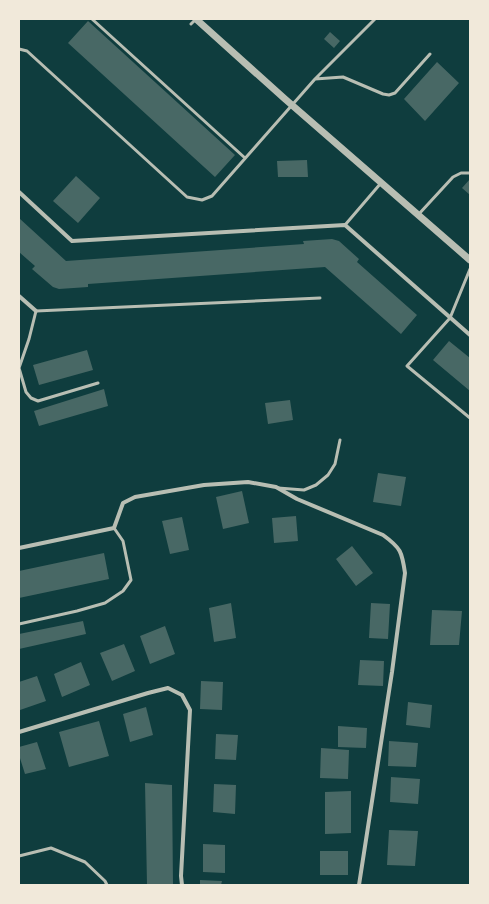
<svg xmlns="http://www.w3.org/2000/svg" width="489" height="904" font-family="'Alegreya Sans',sans-serif">
	<style>
		.building { fill: #486865 }
		.lines { fill: none; stroke-linecap: round; stroke-linejoin: round }
		.service { stroke: #b8beb3; stroke-width: 3 }
		.minor { stroke: #b8beb3; stroke-width: 4 }
		.tertiary { stroke: #b8beb3; stroke-width: 7 }
	</style>
	<rect width="100%" height="100%" fill="#0f3d3e"/>
	<path class="building" d="M88,21l147,134 -20,22 -147,-134z
		M330,32l10,9 -6,7 -10,-9z
		M437,62l22,21 -34,38 -21,-22z
		M307,160l1,17h-30l-1,-16z
		M76,176l24,22 -22,25 -25,-22z
		M470,179v16l-8,-7z
		M19,218l47,43 238,-17 -1,-3 29,-2 7,2 20,18 -2,3 60,53 -16,19 -76,-67 -237,17v3l-29,2 -6,-2 -21,-18 3,-3 -16,-14z
		M449,341l21,17v33l-37,-31z
		M87,350l6,20 -54,15 -6,-20z
		M104,389l4,17 -69,20 -5,-15z
		M290,400l3,20 -25,4 -3,-21z
		M378,473l28,4 -5,29 -28,-4z
		M242,491l7,32 -26,6 -7,-32z
		M296,516l2,25 -24,2 -2,-25z
		M182,517l7,33 -19,4 -8,-33z
		M352,546l21,27 -17,13 -20,-27z
		M104,553l5,26 -90,19v-27z
		M231,603l5,35 -22,4 -5,-34z
		M371,603l19,1 -2,35 -19,-1z
		M432,610l30,1 -3,34h-29z
		M83,621l3,13 -67,15v-15z
		M165,626l10,28 -25,10 -10,-28z
		M124,644l11,27 -23,10 -12,-28z
		M360,660l24,1 -1,25 -25,-1z
		M81,662l9,23 -28,12 -8,-23z
		M37,676l9,25 -26,9 -1,-3v-25z
		M201,681l22,1 -1,28 -22,-1z
		M408,702l24,3 -2,23 -24,-3z
		M146,707l7,28 -23,7 -7,-28z
		M99,721l10,35 -40,11 -10,-35z
		M338,726l29,2 -1,20 -28,-1z
		M216,734l22,1 -2,25 -21,-1z
		M389,741l29,2 -2,24 -28,-1z
		M37,742l9,27 -21,5 -6,-19v-8z
		M321,748l28,2 -1,29 -28,-1z
		M391,777l29,2 -2,25 -28,-2z
		M145,783l27,2 1,100h-26z
		M214,784l22,1 -1,29 -22,-2z
		M351,791v42l-26,1v-42z
		M389,830l29,1 -3,35 -28,-1z
		M203,844l22,1v28l-22,-1z
		M320,851h28v24h-28z
		M200,880l22,1 -1,4h-21z"/>
	<g class="lines">
		<path class="service" d="M92,19l153,139
			M191,24l5,-5
			M19,49l8,2 160,146 15,3 10,-4 103,-117 60,-60
			M315,79l28,-2 40,17 6,1 6,-2 35,-39
			M418,215l35,-38 8,-4h9
			M345,225l36,-42
			M470,269l-20,49 -43,48 63,52
			M98,383l-60,18 -7,-3 -5,-6 -7,-24 10,-29 7,-28 284,-13
			M278,488l26,2 12,-5 12,-10 7,-11 5,-24
			M19,624l58,-13 28,-8 18,-12 8,-11 -8,-39 -9,-13
			M19,856l32,-8 34,14 20,19 2,4"/>
		<path class="minor" d="M19,192l53,49 273,-16 125,110
			M19,296l17,15
			M19,548l95,-20 9,-25 12,-6 69,-12 44,-3 28,5 21,12 86,36c18,13 19,17 22,38l-13,99 -33,213
			M19,732l129,-39 20,-5 14,7 8,15 -9,166 1,9"/>
		<path class="tertiary" d="M196,19l89,80 185,161"/>
	</g>
	<rect width="489" height="904" fill="none" stroke="#f1e9da" stroke-width="40"/>
</svg>
